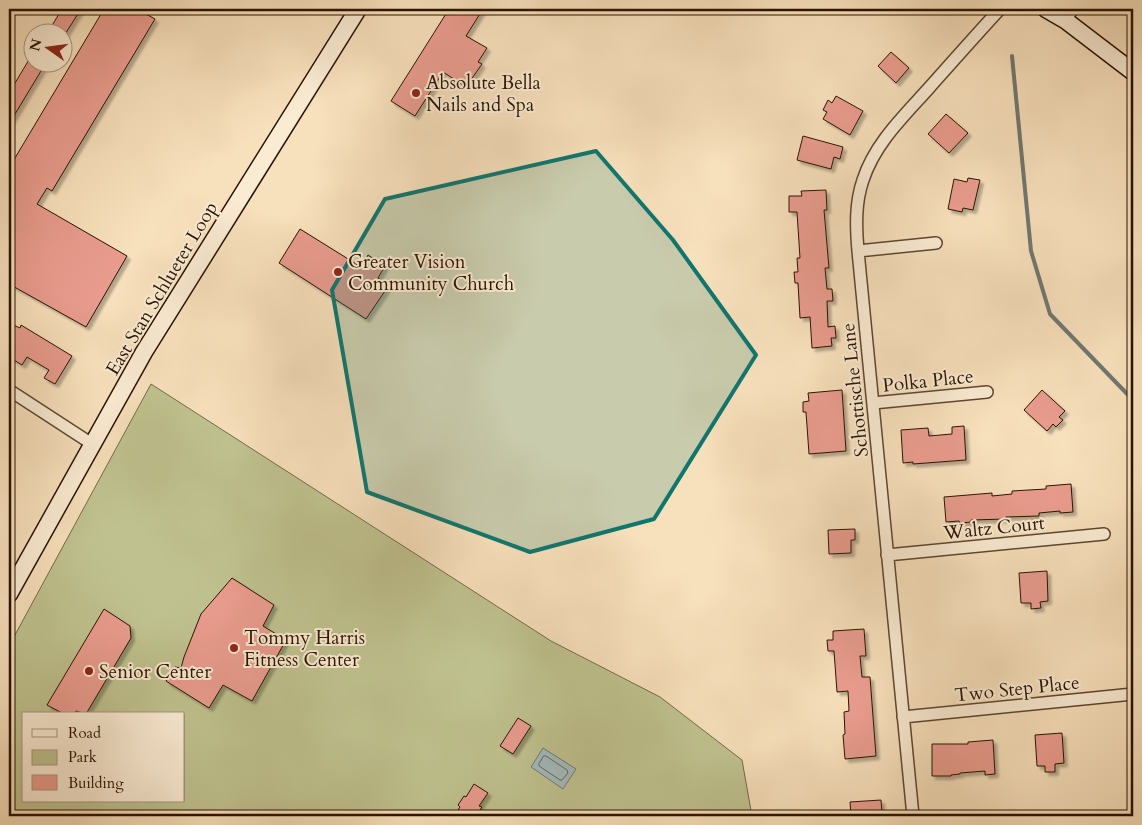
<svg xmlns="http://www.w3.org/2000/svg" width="1142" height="825" font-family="Cardo,serif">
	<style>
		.green { fill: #bfc28f; stroke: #746a48; fill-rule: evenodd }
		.water { fill: #a2babc; stroke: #727771 }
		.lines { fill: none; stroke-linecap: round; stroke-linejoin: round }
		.shore { stroke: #66665e; stroke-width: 1 }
		.stream { stroke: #727771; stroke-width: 4 }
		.building { fill: #e99c8e; stroke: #2a1300; filter: url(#shadow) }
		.street-casing { stroke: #5d462f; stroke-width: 14 }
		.secondary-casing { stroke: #2a1300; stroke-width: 19 }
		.street { stroke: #faebd3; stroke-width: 11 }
		.secondary { stroke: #faebd3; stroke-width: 16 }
		.marked { fill: #0f766e; fill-opacity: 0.2; stroke: #0f766e; stroke-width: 4; stroke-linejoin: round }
		.poi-dot { fill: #8f2418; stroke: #faebd3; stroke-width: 2 }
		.labels { text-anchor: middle; stroke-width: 4; stroke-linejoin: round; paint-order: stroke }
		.poi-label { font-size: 19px; fill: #2a1300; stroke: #faebd3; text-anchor: start }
		.street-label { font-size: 19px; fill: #2a1300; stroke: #faebd3 }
	</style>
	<defs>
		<filter id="shadow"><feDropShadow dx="3.5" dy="3.5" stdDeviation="1" flood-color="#0004"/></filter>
	</defs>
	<rect width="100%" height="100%" fill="#f7e0bc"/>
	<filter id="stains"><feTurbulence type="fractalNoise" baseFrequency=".004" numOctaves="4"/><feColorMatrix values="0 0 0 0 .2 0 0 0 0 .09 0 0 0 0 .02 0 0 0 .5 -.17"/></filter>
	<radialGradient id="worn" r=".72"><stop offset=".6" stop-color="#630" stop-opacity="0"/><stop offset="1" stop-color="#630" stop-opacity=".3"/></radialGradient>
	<path class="green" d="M151,384l400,257 109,56 82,63 10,56h-743v-170zM24,714h160v87h-160z"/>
	<path class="water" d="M543,748l33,21 -13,20 -32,-22z"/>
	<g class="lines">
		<path class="shore" d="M544,756h2l21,14 1,3 -6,7h-2l-21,-14v-2z"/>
		<path class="stream" d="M1012,56l19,195 19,63 83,86"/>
	</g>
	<path class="building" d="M62,9h19l-19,30v-7h-14z
		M104,9h33l18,10 -103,172 -5,-3 -10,16 90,52 -41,71 -77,-43v-116z
		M449,9h34l-17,27 21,12 -9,14 4,2 -16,23 -23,-15 -28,44 -24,-15z
		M891,52l18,16 -13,15 -18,-17z
		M30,58l2,1v3h6l6,4 -35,58v-31z
		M836,96l27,15 -13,24 -27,-16 4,-7 -4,-2 5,-10 4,3z
		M946,114l22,19 -19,20 -21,-19z
		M803,136l40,11 -3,12 -6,-2 -3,12 -34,-9z
		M968,178l12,2 -7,30 -10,-2 -1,4 -14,-3 6,-30 13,3z
		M826,190l1,20h-3l5,58h-4l2,21h5l1,12h-6l1,26 7,-1 1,12h-5l1,8 -20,2 -2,-31 -10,1 -2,-35h-3l-1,-11h4l-1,-14h3l-3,-46h-8v-16h13l-1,-5z
		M300,229l61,38 7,-12 17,11 -7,12 11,7 -23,34 -87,-56z
		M9,323l11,5 1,-3 51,31 -17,28 -11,-6 5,-8 -22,-13 -5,8 -13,-8z
		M842,390l4,61 -37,3 -3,-42h-3v-10l6,-1 -1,-8z
		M1042,390l23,21 -6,6 4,3 -7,7 -3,-3 -6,7 -23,-21z
		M964,426l2,34 -53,4v-2l-10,1 -2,-33 27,-2 1,8 23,-2v-7z
		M1071,484l2,28 -13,1v-2l-21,2v3l-33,1v2l-35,1v2l-11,1 -1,-2 -13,1 -2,-25 48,-4v3l20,-2v-3l34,-2v-3z
		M855,529v11h-4v13l-22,1 -1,-24z
		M1047,571l1,30 -8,1 1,6 -10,1v-6h-10l-2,-30z
		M232,578l42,27 -11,21 23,14 -34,61 -29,-16 -14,23 -43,-27 9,-14 6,1 3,-11 17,-43z
		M104,609l26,17 1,12 -45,76 -10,-3 -3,3h-9l-17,-9z
		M864,629l2,27h-6l2,21h8l6,79 -31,3 -2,-24 2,-1 -1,-22 5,-1 -1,-20 -11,1 -3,-41h-6l-1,-11h6v-9z
		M518,718l13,8 -18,28 -13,-8z
		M1062,733l2,30 -9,1v8h-10v-6h-8l-2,-31z
		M993,740l2,34 -10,1v-4l-25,2v1l-9,1v1h-19v-32h36v-2z
		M474,784l14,9 -9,13 3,1 -6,9h-22l6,-9 -2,-2 6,-9 2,1z
		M881,800l1,13h-3v3h-28l-1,-14z"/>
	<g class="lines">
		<g class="street-casing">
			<path id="street" d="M1065,20l8,-11
				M858,251l78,-8
				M9,390l83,54
				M873,403l114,-11
				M887,555l217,-21
				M903,717l230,-23
				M913,816l-55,-565c-2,-24 -3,-48 5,-71 12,-37 41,-64 66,-92 24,-27 47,-53 71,-79"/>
		</g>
		<g class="secondary-casing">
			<path id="secondary" d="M1046,9l19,11 68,52
				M9,594l135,-242 214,-343"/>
		</g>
		<use href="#street" class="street"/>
		<use href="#secondary" class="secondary"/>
	</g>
	<path class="marked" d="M596,151l77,89 83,115 -102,164 -124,33 -163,-60 -35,-202 53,-91z"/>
	<g class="poi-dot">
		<circle cx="416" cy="93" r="5"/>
		<circle cx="338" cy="272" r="5"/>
		<circle cx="234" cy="648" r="5"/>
		<circle cx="89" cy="671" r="5"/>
	</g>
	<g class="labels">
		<g class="poi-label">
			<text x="426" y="89">Absolute Bella<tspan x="426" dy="22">Nails and Spa</tspan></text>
			<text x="348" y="268">Greater Vision<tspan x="348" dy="22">Community Church</tspan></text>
			<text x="244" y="644">Tommy Harris<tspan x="244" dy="22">Fitness Center</tspan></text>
			<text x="99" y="678">Senior Center</text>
		</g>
		<g class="street-label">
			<text transform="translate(161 288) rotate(-59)" y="7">East Stan Schlueter Loop</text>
			<text transform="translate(928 380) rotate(-6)" y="7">Polka Place</text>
			<text transform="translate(854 390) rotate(-96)" y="7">Schottische Lane</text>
			<text transform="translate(994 527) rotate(-6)" y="7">Waltz Court</text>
			<text transform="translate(1017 688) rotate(-6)" y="7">Two Step Place</text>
		</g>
	</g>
	<rect width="1142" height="825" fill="none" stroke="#f7e0bc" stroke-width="30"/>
	<rect x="10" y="10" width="1122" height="805" fill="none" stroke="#2a1300" stroke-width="2.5"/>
	<rect x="15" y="15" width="1112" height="795" fill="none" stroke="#2a1300"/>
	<rect x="22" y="712" width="162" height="90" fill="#faebd3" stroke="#a7957f"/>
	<rect x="32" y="729" width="25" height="8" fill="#faebd3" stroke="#a7957f"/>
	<text x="68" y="738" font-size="15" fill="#2a1300">Road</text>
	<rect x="32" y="750" width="25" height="15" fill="#bfc28f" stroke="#a7957f"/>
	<text x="68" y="762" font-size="15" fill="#2a1300">Park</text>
	<rect x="32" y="775" width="25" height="15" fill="#e99c8e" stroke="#a7957f"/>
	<text x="68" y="788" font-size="15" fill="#2a1300">Building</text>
	<g transform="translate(48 48) rotate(284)"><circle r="24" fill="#faebd3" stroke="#a7957f"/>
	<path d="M0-4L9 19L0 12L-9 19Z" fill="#8f2418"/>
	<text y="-8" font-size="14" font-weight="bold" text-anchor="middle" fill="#2a1300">N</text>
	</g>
	<rect width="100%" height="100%" filter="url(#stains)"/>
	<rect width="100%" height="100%" fill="url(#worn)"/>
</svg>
